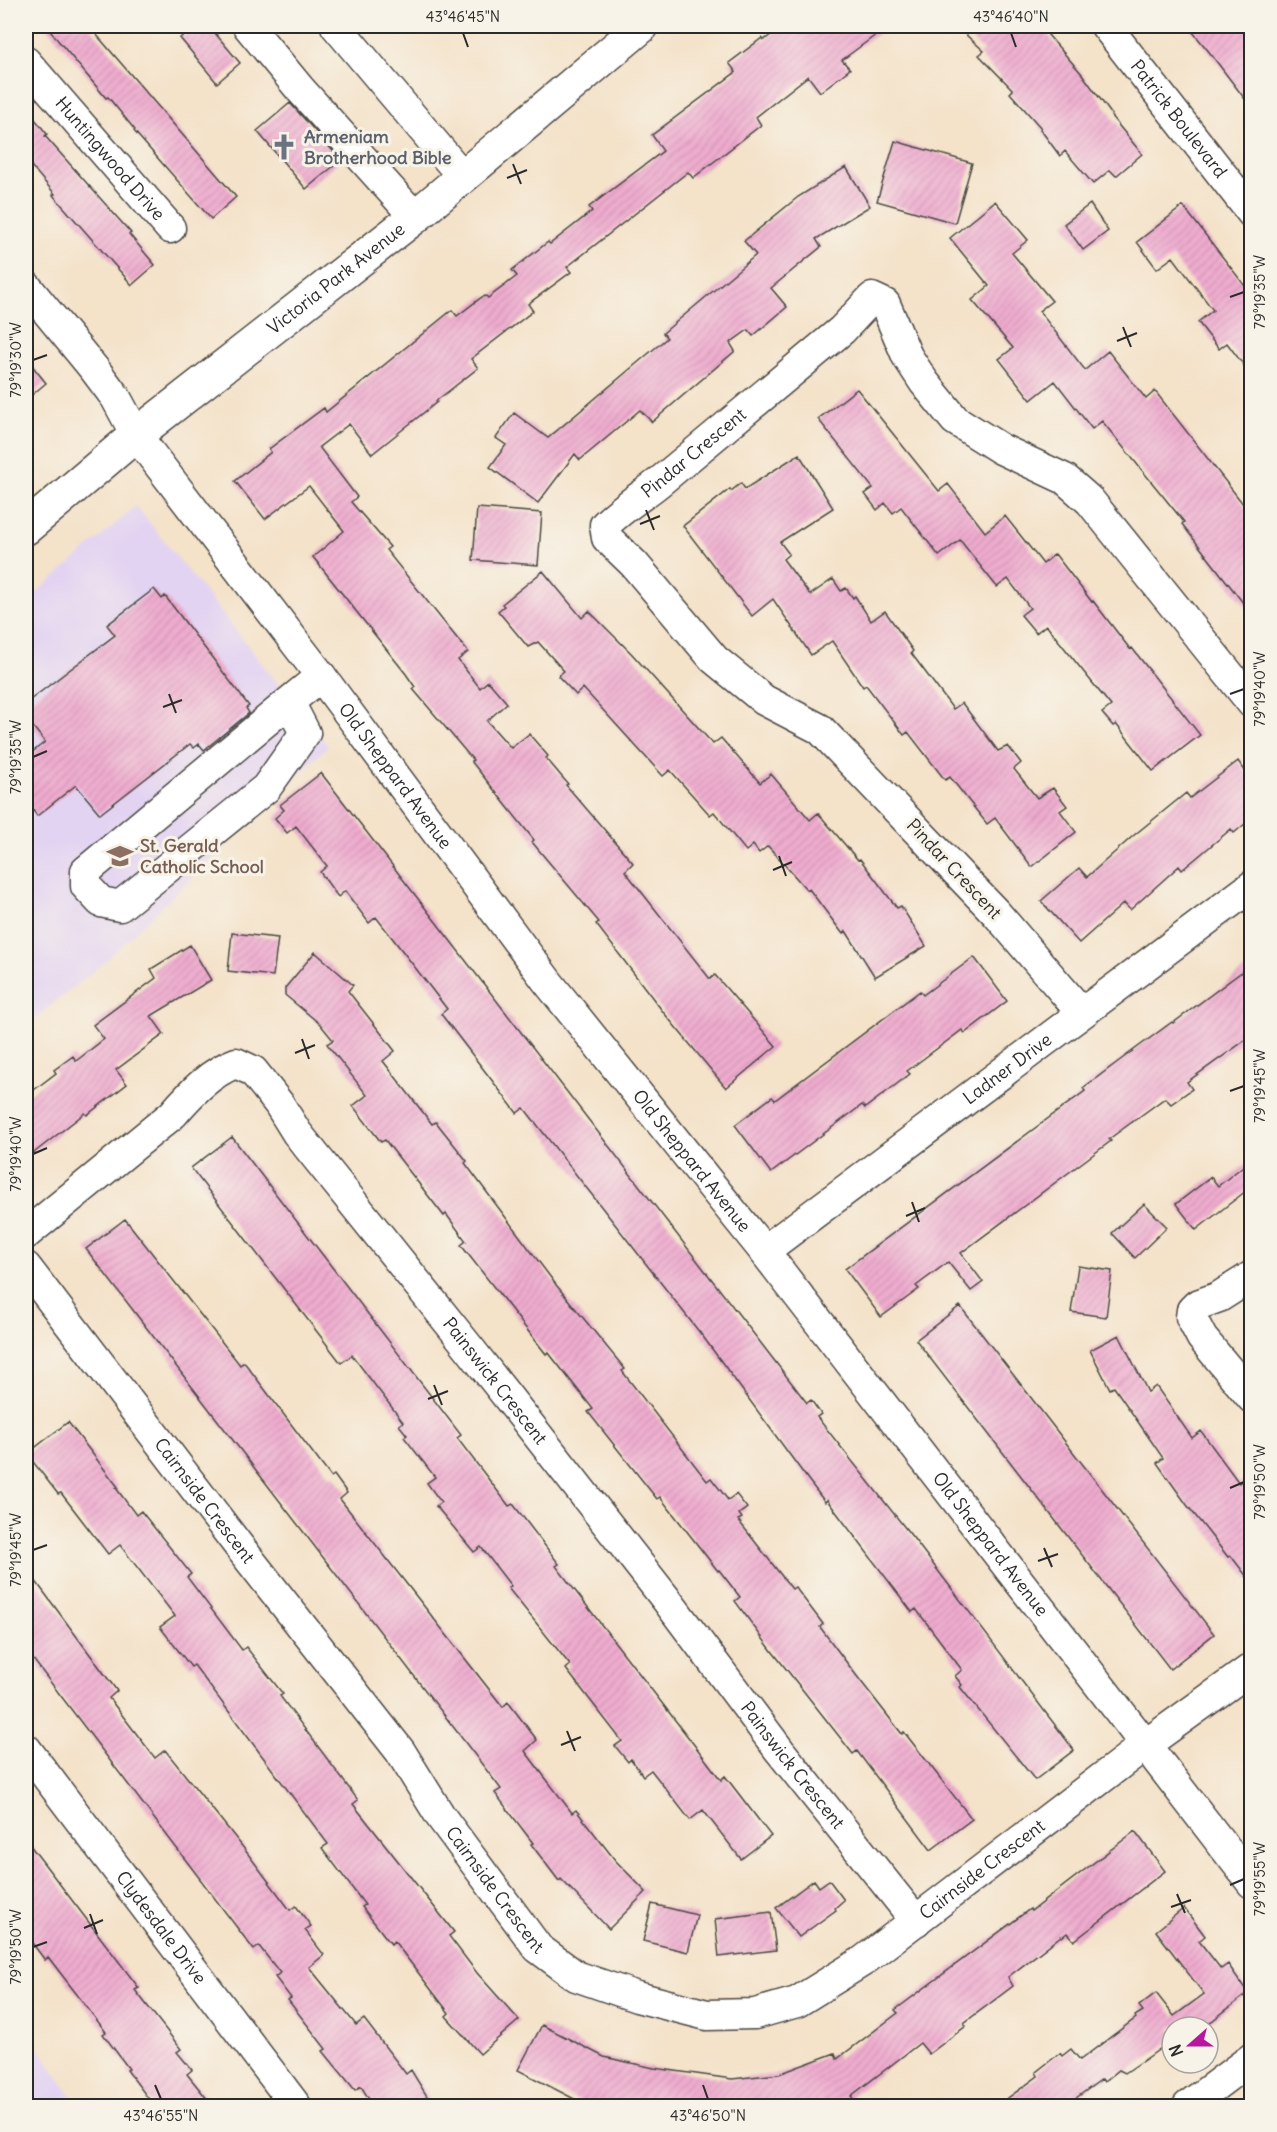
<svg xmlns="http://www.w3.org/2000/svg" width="1277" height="2132" font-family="Delius,sans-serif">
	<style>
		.built { fill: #e3d3f2 }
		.building { fill: url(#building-hatch) }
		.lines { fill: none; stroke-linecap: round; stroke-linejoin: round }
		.minor-casing { stroke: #494643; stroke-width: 33 }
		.major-casing { stroke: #494643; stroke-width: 36 }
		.minor { stroke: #fff; stroke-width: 30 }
		.major { stroke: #fff; stroke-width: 33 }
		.ticks { fill: none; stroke: #2b2b2b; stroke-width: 2 }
		.labels { text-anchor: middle; stroke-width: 6; stroke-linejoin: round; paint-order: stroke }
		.street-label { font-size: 18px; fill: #2b2b2b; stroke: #f7f3e8 }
		.worship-label { font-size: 18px; font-weight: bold; fill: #5b616d; stroke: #f7f3e8; text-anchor: start }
		.education-label { font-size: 18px; font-weight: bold; fill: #785e54; stroke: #f7f3e8; text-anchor: start }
		.neatline { fill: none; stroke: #2b2b2b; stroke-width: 2 }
		.ticks-label { font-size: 15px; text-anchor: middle; fill: #2b2b2b }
	</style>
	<defs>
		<pattern id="building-hatch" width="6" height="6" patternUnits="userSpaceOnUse" patternTransform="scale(1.5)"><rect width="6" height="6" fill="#efaccf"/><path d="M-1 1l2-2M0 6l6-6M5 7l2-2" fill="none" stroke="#cd94b2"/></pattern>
	</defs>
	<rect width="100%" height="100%" fill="#f7f3e8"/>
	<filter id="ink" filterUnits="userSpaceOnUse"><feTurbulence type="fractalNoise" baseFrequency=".0167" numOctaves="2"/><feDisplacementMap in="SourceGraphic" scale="12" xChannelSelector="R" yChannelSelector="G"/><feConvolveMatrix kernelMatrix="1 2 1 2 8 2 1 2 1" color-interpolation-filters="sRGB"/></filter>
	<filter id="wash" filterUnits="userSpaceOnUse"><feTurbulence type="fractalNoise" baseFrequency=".008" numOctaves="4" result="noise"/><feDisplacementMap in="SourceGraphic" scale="24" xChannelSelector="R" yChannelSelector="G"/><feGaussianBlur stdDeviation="1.35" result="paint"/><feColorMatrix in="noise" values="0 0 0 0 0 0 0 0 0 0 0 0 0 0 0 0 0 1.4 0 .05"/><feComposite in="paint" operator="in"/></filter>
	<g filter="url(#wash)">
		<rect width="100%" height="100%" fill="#f4e2c9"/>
		<path class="built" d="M136,506l192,240 -228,220 -74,59v-423z
			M26,2030l50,73 3,3h-53z"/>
		<g id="blocks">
			<path class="building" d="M46,26h43l147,171 -25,22 -77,-88 1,-1 -27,-33 -2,1z
				M195,26h14l31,37 -23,20 -37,-45z
				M783,26h105l-46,34 8,9 -30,23 -12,-16 -52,41 5,8 -68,53 -5,-6 -121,95 4,5 -43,32 5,7 -62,48 7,9 -42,33 1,1 -65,52 -23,-30 -30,23 38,50 -6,5 39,45 -4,3 82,102 -10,8 22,28 8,-7 19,22 -20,18 24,27 18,-14 19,22 -2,2 22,26 -2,1 67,78 -8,8 85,108 5,-4 61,71 -50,42 -62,-75 -68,-89 3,-2 -67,-80 2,-2 -63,-79 2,-1 -60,-71 2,-2 -9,-13 -93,-117 31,-26 -35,-45 -44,33 -30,-38 36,-29 -2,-3 55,-41 2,4 126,-102 5,6 25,-19 4,-1 2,2 29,-22 -5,-6 36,-28 2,2 42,-33 -3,-4 74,-56 -11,-16 84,-63 -7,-9 33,-25 2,2z
				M956,26h102l-10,9 34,39 30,41 -1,1 31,38 -26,22 -6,-6 -17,14 -28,-33 -5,5 -20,-27 1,-1 -31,-35 3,-3 -34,-35 5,-4z
				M1188,26h63v81l-41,-54z
				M290,103l51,57 -35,29 -49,-58z
				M26,108l21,26 -2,2 86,97 -2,1 26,31 -23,20 -79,-90 2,-1 -29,-34z
				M895,141l77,22 -17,60 -78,-22z
				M846,167l24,39 -54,33 5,8 -50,41 16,19 -34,29 -5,-6 -18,13 5,8 -83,71 -12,-12 -60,50 -5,-6 -37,49 -48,-36 16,-22 -10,-7 18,-25 34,25 119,-100 -4,-5 93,-78 -12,-14 54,-44z
				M995,201l33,39 -16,13 40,48 -13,10 46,59 23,-19 38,48 9,-8 96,123v99l-69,-89 2,-2 -82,-101 -10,8 -37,-48 -24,19 -32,-41 14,-11 -41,-48 17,-14 -39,-48z
				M1090,204l18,27 -25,19 -19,-26z
				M1183,206l62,80 6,-5v94l-24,-32 -8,6 -21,-27 15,-12 -40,-53 -16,12 -20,-27z
				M26,358l20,25 -20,17z
				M857,389l82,102 9,-7 37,48 20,-16 38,48 12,-10 37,48 1,-1 37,48 2,-1 68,87 -47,36 -37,-47 -3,2 -11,-13 9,-7 -65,-81 -10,8 -15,-18 9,-7 -22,-29 -11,8 -37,-47 -21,16 -38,-49 -8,6 -8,-10 -8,7 -12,-16 8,-6 -55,-69z
				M799,454l34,54 -53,34 9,12 -6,5 27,36 23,-16 8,12 5,-3 7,10 2,-2 16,25 14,-10 28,40 -2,2 42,56 9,-6 36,48 10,-5 13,17 -7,6 23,29 16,-10 14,18 -7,5 16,21 -44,35 -37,-49 -8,6 -37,-47 -5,3 -37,-48 -4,3 -38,-50 -3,2 -31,-46 -21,14 -38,-56 -21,17 -69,-90 47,-37 1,2 10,-8 4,6z
				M477,508l65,5 -4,52 -65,-5z
				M543,571l39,47 7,-7 43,43 81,90 8,-6 39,45 11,-9 39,46 8,-7 40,47 2,-1 37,49 4,-2 25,40 -51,31 -29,-46 -3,3 -34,-45 -2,1 -39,-44 -9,7 -6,-8 -7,6 -32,-39 -4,3 -40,-45 -7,6 -80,-88 -7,7 -18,-19 6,-5 -26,-29 -10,5 -30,-36 6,-5 -2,-2z
				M154,589l8,10 3,-3 84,110 -3,2 3,5 -45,37 -5,-6 -5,4 -4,-4 -90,70 -24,-29 -39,31 -4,-6 -7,6v-59l19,-15 -19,-24v-15l89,-68 -8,-10z
				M1238,761l13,18v40l-17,14 -3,-4 -49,41 -3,-4 -49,44 -6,-7 -45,40 -38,-42 38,-33 8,9 46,-41 53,-43 4,5z
				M321,773l486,630 4,-3 10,14 -4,3 97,122 160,211 -39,30 -75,-93 2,-2 -7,-9 7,-6 -46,-61 -4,3 -85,-112 -2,2 -16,-21 -105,-143 -180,-230 -7,5 -76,-99 6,-5 -50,-65 -21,-27 -7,6 -24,-32 -7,6 -18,-25 7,-6 -31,-40 -9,7 -12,-15 9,-8 -4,-5z
				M232,933l46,5 -5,38 -45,-5z
				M190,945l21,35 -60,36 13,18 -48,36 11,14 -40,31 -2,-2 -59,46v-63l30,-23 -2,-3 19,-14 3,5 28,-22 -11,-14 63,-47 -5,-9z
				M315,952l38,33 -5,6 47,60 -12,10 49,63 4,-2 31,39 -2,2 92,123 68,83 -3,2 85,110 4,-3 17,22 8,-6 11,14 -8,6 3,4 -4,2 54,69 3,-2 28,37 -3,3 36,48 46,59 2,-2 68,87 -41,31 -74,-99 -4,3 -81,-103 -37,-50 5,-4 -21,-27 -1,1 -58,-74 -3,2 -69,-87 5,-3 -45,-57 -2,2 -85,-109 5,-4 -20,-27 -2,2 -59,-76 -4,2 -28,-36 14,-11 -40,-51 6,-4 -13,-16 -35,-29v-7z
				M974,957l33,44 -42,32 -3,-3 -55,41 3,3 -45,34 -3,-3 -91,68 -36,-48 37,-28 3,3 145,-109 3,4z
				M1251,965v71l-64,46 5,7 -21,15 -6,-6 -56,41 2,2 -150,112 22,29 -12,9 -23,-29 -32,24 3,3 -38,28 -36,-48 240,-178 -2,-3 40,-30 49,-36 1,1z
				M232,1137l229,298 -4,3 52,68 4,-2 46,60 -3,2 146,189 19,25 4,-4 46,60 -30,23 -38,-49 -13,10 -39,-50 -8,6 -12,-17 -3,3 -13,-16 7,-5 -56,-72 4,-4 -62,-77 3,-2 -30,-39 -7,5 -38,-46 5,-4 -14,-19 8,-6 -31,-40 3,-2 -8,-10 4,-3 -51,-67 -11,8 -150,-195z
				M1251,1160v27l-55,43 -20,-26 35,-27 7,9z
				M1144,1204l23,23 -32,31 -23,-25z
				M125,1219l115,146 4,-3 87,115 3,-2 13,18 -7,6 163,208 5,-5 29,38 -12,11 47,62 4,-3 39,50 31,32 -37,37 -48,-50 -2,2 -28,-37 2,-1 -38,-50 6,-4 -415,-540z
				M1078,1266l34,5 -6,46 -35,-5z
				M960,1306l254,328 -44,35 -254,-329z
				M1119,1335l29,57 8,-6 36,52 9,-7 38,52 3,-2 9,13v88l-20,-26 -3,1 -41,-52 -30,-42 6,-5 -49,-71 -4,2 -20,-39z
				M68,1422l50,65 -2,1 20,27 5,-4 50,63 -4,3 55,73 4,-3 37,47 -3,2 78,104 -5,4 101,128 -5,4 28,37 42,47 -39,34 -34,-38 3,-3 -55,-72 -3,3 -29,-37 3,-2 -43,-57 6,-4 -134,-179 -3,2 -31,-40 15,-11 -55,-71 -12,9 -47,-61 -3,1 -31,-40z
				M26,1568l91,123 -8,7 46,60 10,-8 77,96 48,64 6,-4 15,20 -6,4 19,25 -15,12 47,58 8,-6 42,55 5,-4 22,36h-60l-12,-20 -6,4 -32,-39 3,-2 -38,-49 3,-2 -16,-21 5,-4 -21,-27 -5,4 -228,-300z
				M1135,1831l30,40 -91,70 -7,-8 -5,4 -1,-1 -53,41 5,9 -49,37 2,3 -37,28 -9,-11 -69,53 2,4 -17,6h-237l-17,-3 -64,-33 24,-45 62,32 50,11 78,11 47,-5 56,-21 2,6 61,-46 -3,-3 135,-101 1,2z
				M26,1840l113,148 -4,2 46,59 -4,3 15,18 -5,4 26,32h-59l-27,-36 2,-1 -26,-35 3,-2 -58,-75 -3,3 -19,-25z
				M814,1880l5,7 10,-7 15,20 -9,8 1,2 -37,27 -23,-29z
				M652,1904l45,11 -9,37 -45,-11z
				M1184,1908l21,28 -6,5 22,28 7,-5 20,29 -44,34h-32v13l-22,16 -25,17 -6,-3 -15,12 -2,-3 -37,27h-68l41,-30 -2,-4 24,-19 2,3 9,-7 9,11 56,-42 -1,-2 8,-5 -4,-5 17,-13 18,23 30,-22 -48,-63z
				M771,1912l5,38 -57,7 -4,-38z"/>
		</g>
	</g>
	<g filter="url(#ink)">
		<use href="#blocks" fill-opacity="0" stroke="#494643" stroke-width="1.5"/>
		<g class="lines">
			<g class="minor-casing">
				<g id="minor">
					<path d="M248,26l52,63 115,128"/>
					<path d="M336,26l127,151"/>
					<path id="s1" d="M1106,26l146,187"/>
					<path id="s2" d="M26,62l144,166"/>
					<path id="s3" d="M26,286l69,84 21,28 20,37 185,241 226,305 217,270 488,632"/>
					<path d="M289,702l16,31 -39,55 -146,118 -19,-4 -15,-16v-15l203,-169 32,-26"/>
					<path id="s4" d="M1081,1012l-85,-99 -176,-184 -56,-29 -50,-41 -80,-95 -27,-26 -2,-13c18,-18 39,-30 58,-46l179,-149 30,-32 13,6 22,52 17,26 31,38 46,29 64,30 25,22 162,202"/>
					<path id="s5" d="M26,1234l147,-120c18,-21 38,-42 63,-51l17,8 26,33 18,29 173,216 196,250 114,152 136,170"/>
					<path id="s6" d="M764,1251l488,-365"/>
					<path id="s7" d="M26,1267l212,278 162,206 41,66 97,131 38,28 61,21 70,18 48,-1 42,-12 66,-41 282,-216 107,-77"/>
					<path d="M1252,1276l-33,21 -22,8 -5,5 -1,7 11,21 50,60"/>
					<path id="s8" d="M26,1749l270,357"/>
					<path d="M1188,2106l64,-48"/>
				</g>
			</g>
			<g class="major-casing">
				<g id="major">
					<path id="s9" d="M26,528l110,-93 279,-218 227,-191"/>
				</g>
			</g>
			<use href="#minor" class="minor"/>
			<use href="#major" class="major"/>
		</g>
	</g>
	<path class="ticks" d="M463,33l5,14M1011,33l5,14M513,164l8,20M507,178l20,-8M1230,297l14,-5M1123,327l8,20M1117,341l20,-8M33,360l14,-5M646,510l8,20M640,524l20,-8M169,694l7,19M1230,694l14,-5M163,707l19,-7M33,757l14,-6M779,856l7,20M773,870l19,-8M302,1039l7,20M295,1053l20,-8M1230,1091l14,-5M33,1154l14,-6M912,1202l7,20M906,1216l19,-8M434,1385l8,20M428,1399l20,-8M1230,1488l14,-6M1044,1548l8,19M33,1550l14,-5M1038,1561l20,-7M567,1731l8,20M561,1745l20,-8M1230,1885l14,-6M1177,1894l8,19M1171,1907l20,-7M90,1914l7,20M84,1928l19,-8M33,1947l14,-5M155,2085l6,14M703,2085l5,14"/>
	<defs>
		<g id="church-bare" transform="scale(2.07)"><path d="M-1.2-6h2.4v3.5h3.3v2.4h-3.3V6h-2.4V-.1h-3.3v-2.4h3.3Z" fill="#6b7280" stroke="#f7f3e8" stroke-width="2.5" paint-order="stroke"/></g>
		<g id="school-bare" transform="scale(2.07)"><path d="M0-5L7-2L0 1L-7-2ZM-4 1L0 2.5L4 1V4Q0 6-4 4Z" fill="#8d6e63" stroke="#f7f3e8" stroke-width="2.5" paint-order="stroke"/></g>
	</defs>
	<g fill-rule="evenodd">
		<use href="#church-bare" x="284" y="147"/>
		<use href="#school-bare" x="120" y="856"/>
	</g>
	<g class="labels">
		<g class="street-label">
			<text dy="6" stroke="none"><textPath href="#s1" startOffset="118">Patrick Boulevard</textPath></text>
			<text dy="6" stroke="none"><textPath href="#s2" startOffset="128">Huntingwood Drive</textPath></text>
			<text dy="6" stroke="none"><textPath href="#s9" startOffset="398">Victoria Park Avenue</textPath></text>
			<text dy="6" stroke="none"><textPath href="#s4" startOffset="802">Pindar Crescent</textPath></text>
			<text dy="6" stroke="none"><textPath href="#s3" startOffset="614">Old Sheppard Avenue</textPath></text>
			<text transform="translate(954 869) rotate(47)" y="6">Pindar Crescent</text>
			<text dy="6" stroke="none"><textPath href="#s6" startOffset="304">Ladner Drive</textPath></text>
			<text dy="6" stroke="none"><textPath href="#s3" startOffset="1100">Old Sheppard Avenue</textPath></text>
			<text dy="6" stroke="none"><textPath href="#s5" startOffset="684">Painswick Crescent</textPath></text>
			<text dy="6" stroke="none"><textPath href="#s7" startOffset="294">Cairnside Crescent</textPath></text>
			<text dy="6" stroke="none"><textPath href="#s3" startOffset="1586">Old Sheppard Avenue</textPath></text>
			<text dy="6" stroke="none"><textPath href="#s5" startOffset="1170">Painswick Crescent</textPath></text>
			<text dy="6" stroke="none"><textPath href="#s7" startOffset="1356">Cairnside Crescent</textPath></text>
			<text dy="6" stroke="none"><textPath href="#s7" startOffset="780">Cairnside Crescent</textPath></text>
			<text dy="6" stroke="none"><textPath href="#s8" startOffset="224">Clydesdale Drive</textPath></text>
		</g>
		<g class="worship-label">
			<text x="304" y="143">Armeniam<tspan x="304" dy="21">Brotherhood Bible</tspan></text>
		</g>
		<g class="education-label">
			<text x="140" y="852">St. Gerald<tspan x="140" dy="21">Catholic School</tspan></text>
		</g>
	</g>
	<rect width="1277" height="2132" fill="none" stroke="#f7f3e8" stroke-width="66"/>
	<g transform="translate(1190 2045) rotate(249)"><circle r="28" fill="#f7f3e8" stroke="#a5a39c" stroke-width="1.5"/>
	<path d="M0-4.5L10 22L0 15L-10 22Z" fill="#b5179e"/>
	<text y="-9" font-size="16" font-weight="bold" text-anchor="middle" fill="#2b2b2b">N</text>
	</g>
	<rect x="33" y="33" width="1211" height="2066" class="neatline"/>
	<g class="ticks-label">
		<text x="463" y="22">43°46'45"N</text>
		<text x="1011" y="22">43°46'40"N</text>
		<text transform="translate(1260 292) rotate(-90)" y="5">79°19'35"W</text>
		<text transform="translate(16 360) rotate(-90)" y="5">79°19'30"W</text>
		<text transform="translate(1260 689) rotate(-90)" y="5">79°19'40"W</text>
		<text transform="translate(16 757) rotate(-90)" y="5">79°19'35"W</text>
		<text transform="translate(1260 1086) rotate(-90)" y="5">79°19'45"W</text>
		<text transform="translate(16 1154) rotate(-90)" y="5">79°19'40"W</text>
		<text transform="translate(1260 1482) rotate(-90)" y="5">79°19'50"W</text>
		<text transform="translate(16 1550) rotate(-90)" y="5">79°19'45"W</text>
		<text transform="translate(1260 1879) rotate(-90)" y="5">79°19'55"W</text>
		<text transform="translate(16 1947) rotate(-90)" y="5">79°19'50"W</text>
		<text x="161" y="2121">43°46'55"N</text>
		<text x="708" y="2121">43°46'50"N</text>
	</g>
</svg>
